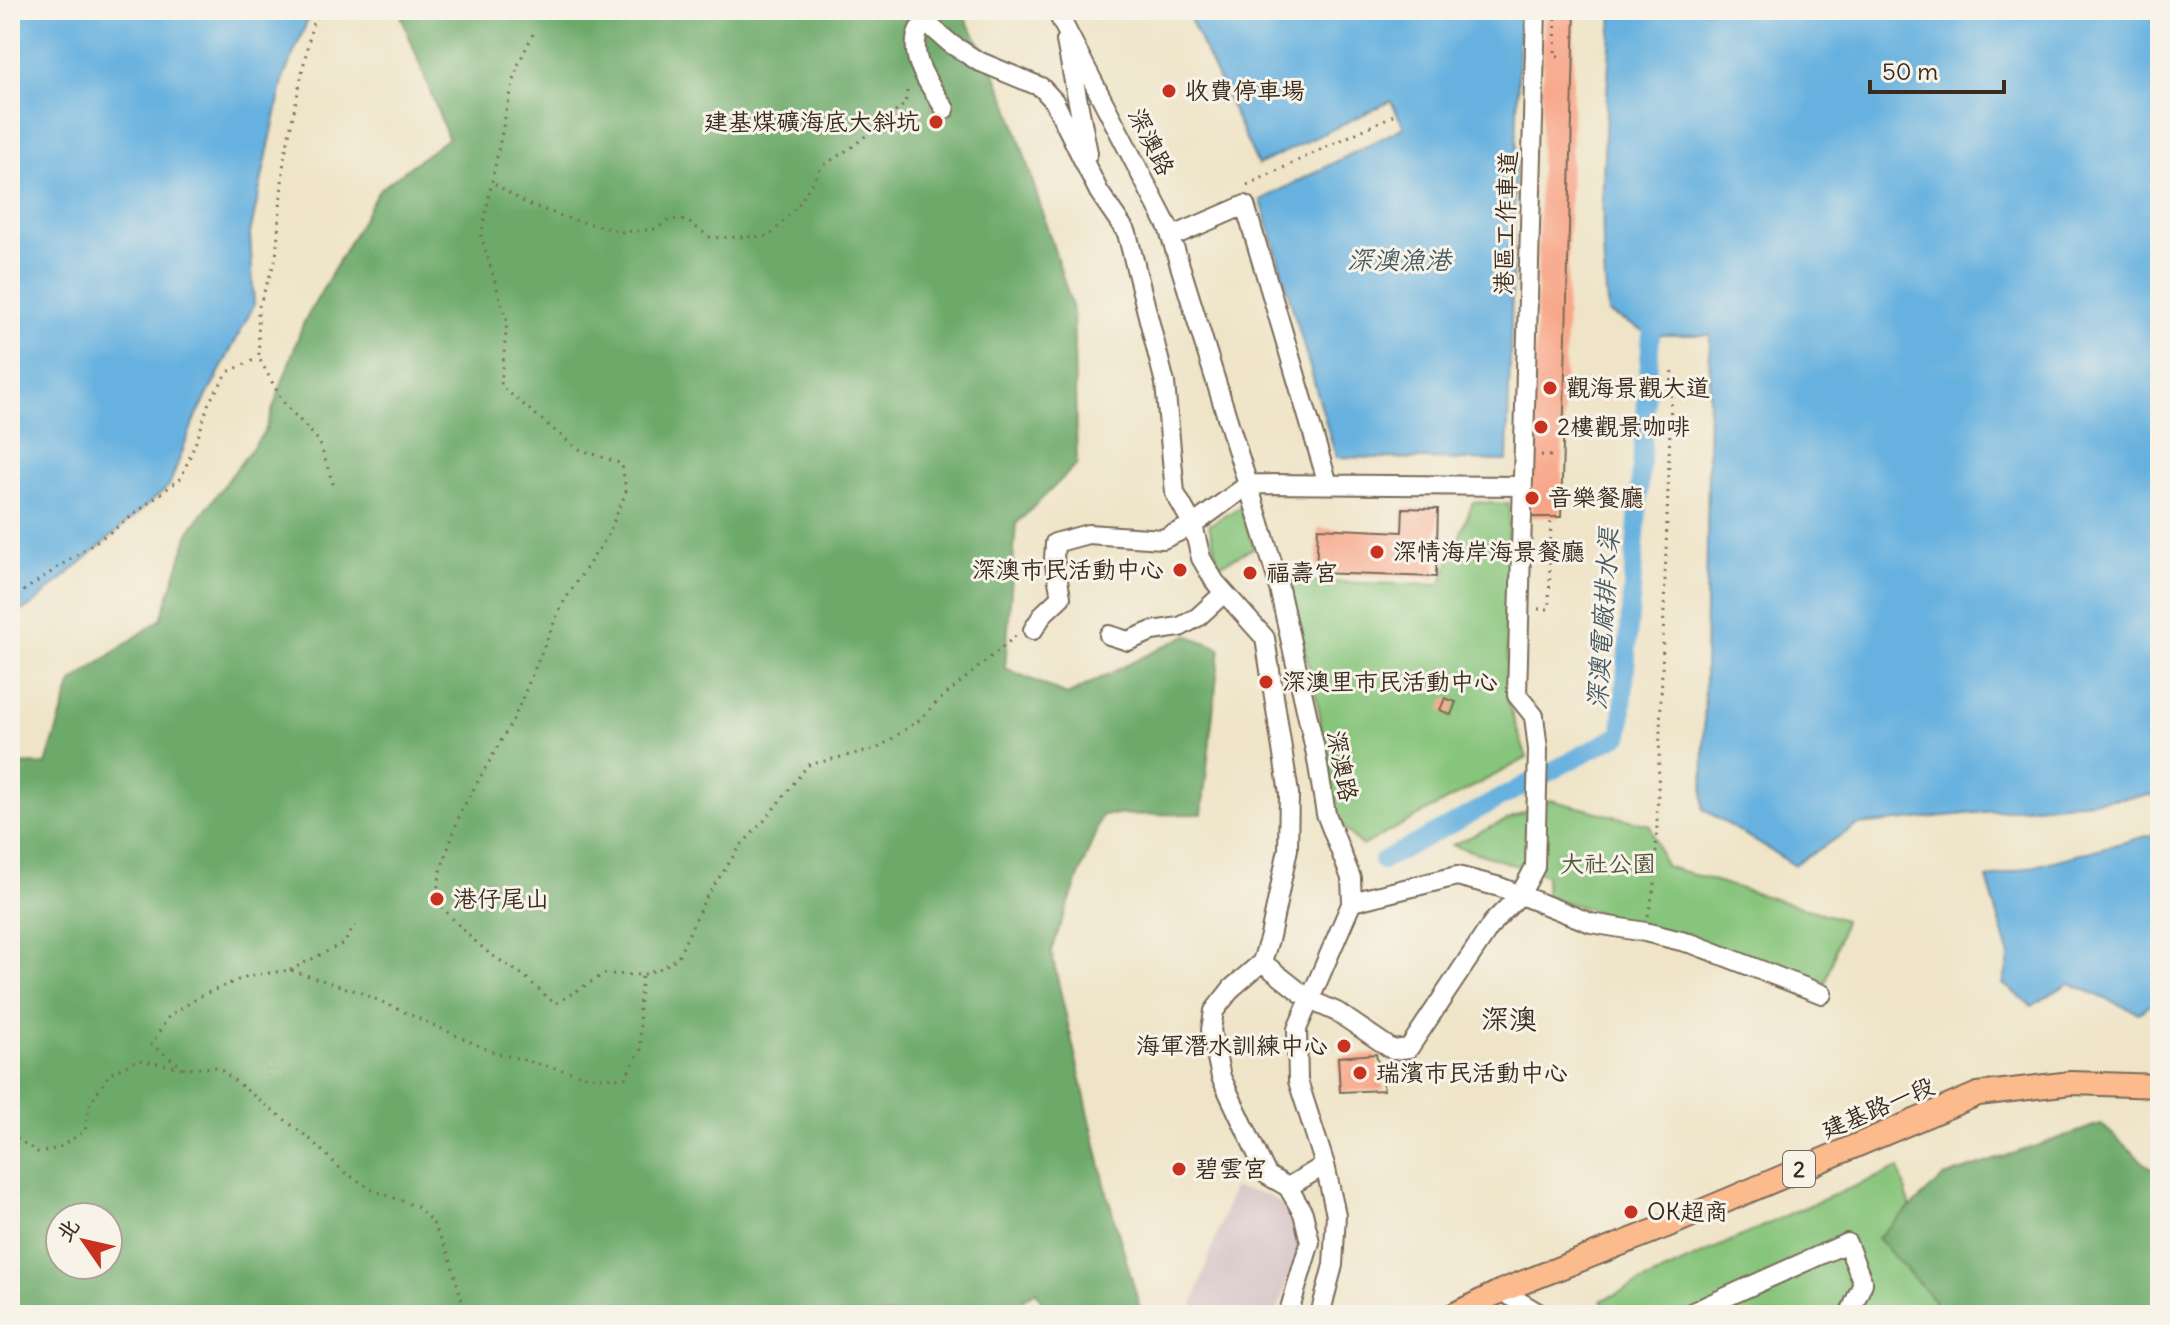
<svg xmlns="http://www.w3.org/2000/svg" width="2170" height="1325" font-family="Delius,'LXGW WenKai TC',sans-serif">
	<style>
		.industrial { fill: #d2bec3 }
		.green { fill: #87c57b; stroke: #61784c; stroke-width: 2 }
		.forest { fill: #6daa6b; stroke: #546a44; stroke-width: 2; fill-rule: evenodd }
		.water { fill: #66b1df; stroke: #506e7e; stroke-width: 2 }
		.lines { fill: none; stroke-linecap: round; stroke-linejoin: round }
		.canal { stroke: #66b1df; stroke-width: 18 }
		.building { fill: #f8a486 }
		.minor-casing { stroke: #7a6b59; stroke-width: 22 }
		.major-casing { stroke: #7a6b59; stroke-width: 26 }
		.path { stroke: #7a6b59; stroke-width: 3; stroke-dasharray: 2 6; stroke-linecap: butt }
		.minor { stroke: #fff; stroke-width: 18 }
		.major { stroke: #fbbb8d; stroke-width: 22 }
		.poi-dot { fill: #c8321e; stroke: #f7f3e8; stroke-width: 3 }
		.labels { text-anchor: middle; stroke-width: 6; stroke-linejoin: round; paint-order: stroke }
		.shield { fill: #f7f3e8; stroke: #73665b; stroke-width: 2 }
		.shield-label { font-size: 22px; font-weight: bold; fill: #3b2a1e }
		.poi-label { font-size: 24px; fill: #3b2a1e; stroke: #f7f3e8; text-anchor: start }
		.street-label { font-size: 24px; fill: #3b2a1e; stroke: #f7f3e8 }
		.park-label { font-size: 24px; fill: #52583a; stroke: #f7f3e8 }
		.water-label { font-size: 26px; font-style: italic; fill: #4a5962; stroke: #f7f3e8 }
		.quarter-label { font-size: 28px; fill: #3b2a1e; stroke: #f7f3e8 }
	</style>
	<rect width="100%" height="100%" fill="#f7f3e8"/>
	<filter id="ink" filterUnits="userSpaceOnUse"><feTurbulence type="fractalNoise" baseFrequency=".0125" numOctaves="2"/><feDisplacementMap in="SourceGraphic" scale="16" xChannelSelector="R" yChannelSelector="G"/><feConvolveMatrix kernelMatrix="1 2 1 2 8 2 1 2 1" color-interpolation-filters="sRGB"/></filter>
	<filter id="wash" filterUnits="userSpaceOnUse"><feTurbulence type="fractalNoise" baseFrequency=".006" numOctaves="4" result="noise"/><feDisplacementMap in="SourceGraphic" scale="32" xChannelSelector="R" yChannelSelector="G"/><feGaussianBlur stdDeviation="1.8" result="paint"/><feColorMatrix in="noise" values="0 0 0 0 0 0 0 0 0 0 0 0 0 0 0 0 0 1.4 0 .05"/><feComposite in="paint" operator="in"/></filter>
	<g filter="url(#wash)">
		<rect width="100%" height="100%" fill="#efe4c7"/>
		<path class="industrial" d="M1233,1188l35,7 29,21 5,23 -26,76h-87z"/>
		<path class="green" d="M1473,502l36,2 -2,196 20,58 -165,88 -28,-28 -17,-118 -30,-119 153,4z
			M1240,507l14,41 -35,17 -10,-40z
			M1550,800l100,25 15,41 179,54 -18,63 -280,-87v-21l-94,-30z
			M1899,1168l42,147h-333l1,-2 -8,-12 197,-91z"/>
		<path class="forest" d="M399,10h561l28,48 21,48 64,204 4,154 -61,60 -11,144 62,27 120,-60 33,13 -18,166 -100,1 -51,136 57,246 34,118h-93l-13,-24 -36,24h-990v-550l36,-1 26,-82 89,-63 29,-89 75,-99 38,-107 76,-134 69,-52zM60,1217h48v48h-48z
			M2101,1124l59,53v138h-236l11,-14 -58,-63 67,-61z"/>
		<path class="water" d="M10,10h302l-28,66 -34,158 4,71 -60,116 -25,65 -138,120 -21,10z
			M1186,10h334l-13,451 -171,-4 -75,-257 143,-73 -13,-26 -133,64z
			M1612,10h548v784l-302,31 -64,40 -91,-56 7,-474h-59l-43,-22c-12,-100 -1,-203 4,-303z
			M2158,833l2,1v163l-21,16 -70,-30 -37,23 -29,-22 7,-28 -23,-77z"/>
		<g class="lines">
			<path class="canal" d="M1382,861l239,-127 30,-399"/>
		</g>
		<g id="blocks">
			<path class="building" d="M1544,10h31l-14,507h-30z
				M1403,508l35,1 -2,68 -120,-4 2,-45 84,4z
				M1445,698l11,4 -5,13 -11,-5z
				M1376,1054l8,36 -44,2 -2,-35z"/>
		</g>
	</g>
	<g filter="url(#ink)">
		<use href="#blocks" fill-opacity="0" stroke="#7a6b59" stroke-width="2"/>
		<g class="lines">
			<g class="minor-casing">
				<path id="minor" d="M1056,10l112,217 108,348 40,179 10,60 25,64 1,24 -55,127 1,52 27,84 11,50 -3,50 -13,50
					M1066,41l22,112
					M945,109c-15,-24 -38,-51 -26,-80l10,-4 22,19 27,17 63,26 13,14 45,91 28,41 38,150 10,110 18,32 8,33 14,24 50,56 24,156 -1,55 -18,87 -8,26 -30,26 -18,23 -3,19 10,47 46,98 21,12 15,26 7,29 -22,73
					M1171,237l74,-32 83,279
					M1033,630l11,-17 17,-16 -7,-38 1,-16 33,-9 75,5 30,-14 56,-41 273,2
					M1109,635l19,6 24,-10 28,-4 18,-10 26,-24
					M1352,902l105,-26 43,11 91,36 54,9 48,12 129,50
					M1262,962l48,38 27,12 56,38 16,-2 84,-126 27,-27 15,-28 3,-117 -4,-34 -17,-21 19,-685
					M1288,1187l37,-22
					M1501,1291l41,24
					M1686,1315l161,-72 16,40 -14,32"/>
			</g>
			<g class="major-casing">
				<path id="major" d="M1453,1315l48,-24 163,-64 314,-133 93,-11 89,3"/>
			</g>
			<path class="path" d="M322,10l-10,15 -28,134 -8,99 -18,51 1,49 24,44 36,39 16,49
				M1556,10l-1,46h5
				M533,34l-15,31 -12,47 -25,124 26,85 -6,65 75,62 46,16 4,28 -18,43 -47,71 -47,112 -53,93 -19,55 -7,34 32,34 23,20 33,21 32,29 49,-30 38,1 22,-8 14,-10 27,-58 36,-54 23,-24 44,-56 70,-17 40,-27 19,-19 81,-68
				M495,184l30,19 45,16 53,13 33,-3 15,-10 16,2 24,17 59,-2 31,-35 21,-35 30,-19 53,-43 3,-19
				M1247,185l149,-71
				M1541,455l11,1
				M10,600l109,-74 62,-48 17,-41 11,-35 19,-30 30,-14
				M1538,609h11l2,-92
				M1648,916l7,-33 17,-516
				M290,970l54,-27 11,-17
				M10,1134l29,19 19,-5 27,-17 5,-27 19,-30 29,-14 44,8
				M466,1315l-17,-60 -16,-32 -15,-16 -45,-17 -29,-18 -33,-32 -94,-73 -31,2 -35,-24 18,-29 35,-22 44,-18 42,-6 72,23 131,59 97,25 35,1 16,-29 -2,-40 3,-34"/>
			<use href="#minor" class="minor"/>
			<use href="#major" class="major"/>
		</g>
	</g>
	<g class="poi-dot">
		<circle cx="1169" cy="91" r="8"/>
		<circle cx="936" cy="122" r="8"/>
		<circle cx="1550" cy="388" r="8"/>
		<circle cx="1541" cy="427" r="8"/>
		<circle cx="1532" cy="498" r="8"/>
		<circle cx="1377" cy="552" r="8"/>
		<circle cx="1180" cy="570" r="8"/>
		<circle cx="1250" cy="573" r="8"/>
		<circle cx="1266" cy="682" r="8"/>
		<circle cx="437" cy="899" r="8"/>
		<circle cx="1344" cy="1046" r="8"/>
		<circle cx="1360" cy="1073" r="8"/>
		<circle cx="1179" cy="1169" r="8"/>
		<circle cx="1631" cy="1212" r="8"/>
	</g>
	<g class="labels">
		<rect class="shield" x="1783" y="1151" width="32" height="36" rx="6"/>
		<g class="shield-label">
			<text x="1799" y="1177">2</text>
		</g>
		<g class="poi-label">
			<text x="1185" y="99">收費停車場</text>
			<text x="920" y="130" text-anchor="end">建基煤礦海底大斜坑</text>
			<text x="1566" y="396">觀海景觀大道</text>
			<text x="1557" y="435">2樓觀景咖啡</text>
			<text x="1548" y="506">音樂餐廳</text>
			<text x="1393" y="560">深情海岸海景餐廳</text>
			<text x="1164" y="578" text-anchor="end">深澳市民活動中心</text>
			<text x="1266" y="581">福壽宮</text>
			<text x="1282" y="690">深澳里市民活動中心</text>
			<text x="453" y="907">港仔尾山</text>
			<text x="1328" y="1054" text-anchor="end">海軍潛水訓練中心</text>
			<text x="1376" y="1081">瑞濱市民活動中心</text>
			<text x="1195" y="1177">碧雲宮</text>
			<text x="1647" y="1220">OK超商</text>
		</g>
		<g class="street-label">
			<text transform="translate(1151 142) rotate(63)" y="8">深澳路</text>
			<text transform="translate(1506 223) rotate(-88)" y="8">港區工作車道</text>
			<text transform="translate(1342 766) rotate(79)" y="8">深澳路</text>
			<text transform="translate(1878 1108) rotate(-23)" y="8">建基路一段</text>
		</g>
		<g class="park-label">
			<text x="1608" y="872">大社公園</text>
		</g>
		<g class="water-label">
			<text x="1399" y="269">深澳漁港</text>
			<text transform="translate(1603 619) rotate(-86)" y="9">深澳電廠排水渠</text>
		</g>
		<g class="quarter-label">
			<text x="1509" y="1029">深澳</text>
		</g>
	</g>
	<rect width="2170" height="1325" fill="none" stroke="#f7f3e8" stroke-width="40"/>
	<g transform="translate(84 1241) rotate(304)"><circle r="38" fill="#f7f3e8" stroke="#aca397" stroke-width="2"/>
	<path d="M0-6L14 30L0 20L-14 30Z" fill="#c8321e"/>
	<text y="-12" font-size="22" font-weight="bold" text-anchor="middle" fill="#3b2a1e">北</text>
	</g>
	<path d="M1870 80v12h134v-12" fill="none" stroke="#3b2a1e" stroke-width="4"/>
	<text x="1882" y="80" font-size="24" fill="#3b2a1e" stroke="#f7f3e8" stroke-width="6" paint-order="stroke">50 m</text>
</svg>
